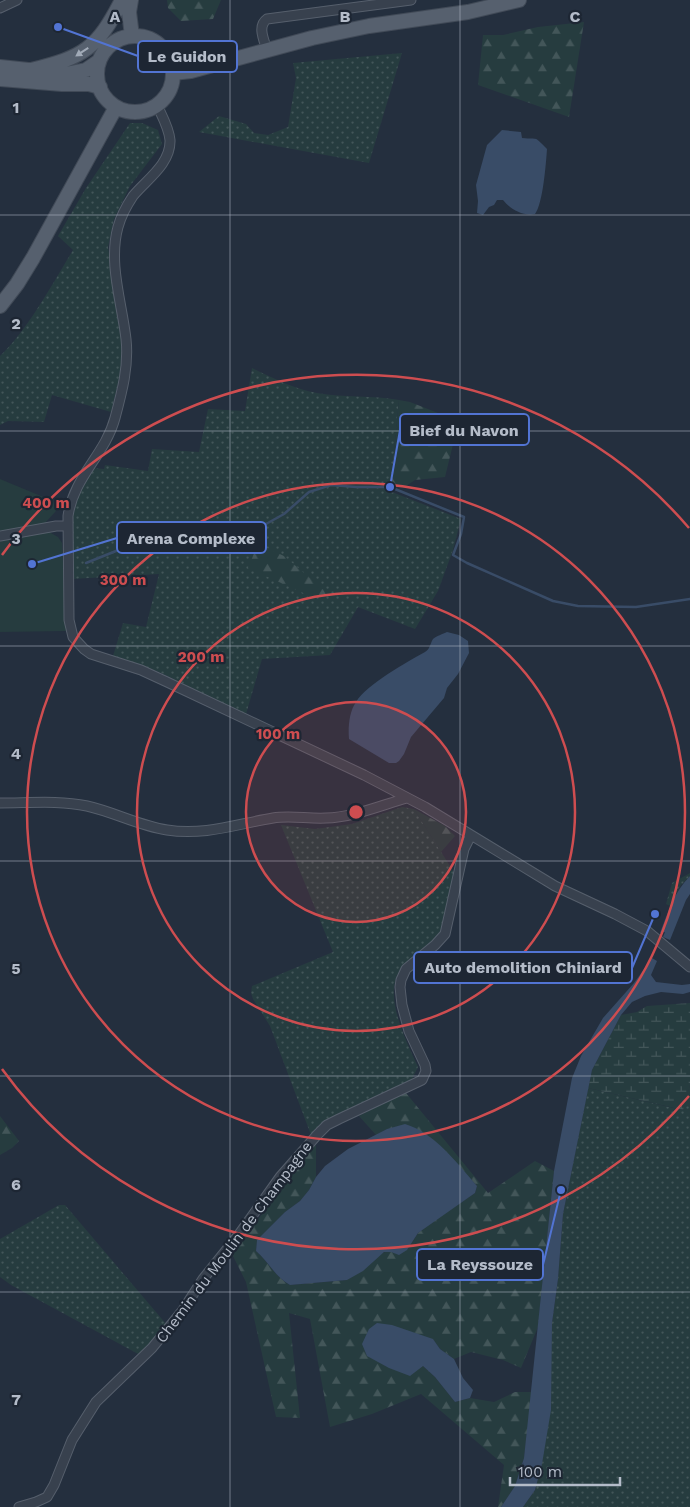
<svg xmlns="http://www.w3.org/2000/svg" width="690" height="1507" font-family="'Work Sans',sans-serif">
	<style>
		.grass { fill: url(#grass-dots) }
		.forest { fill: url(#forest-firs) }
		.wetland { fill: url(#wetland-marsh) }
		.park { fill: #263c3f }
		.water { fill: #394c67 }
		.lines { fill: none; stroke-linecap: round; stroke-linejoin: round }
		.stream { stroke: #394c67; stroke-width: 2.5 }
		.minor-casing { stroke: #565f6c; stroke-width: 11 }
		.primary-casing { stroke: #414a57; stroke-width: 16 }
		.minor { stroke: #38414e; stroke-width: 9 }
		.primary { stroke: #56606e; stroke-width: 14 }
		.oneway { fill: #a1aab7 }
		.grid { fill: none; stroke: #b4bcc9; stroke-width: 1; stroke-opacity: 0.55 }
		.ring { fill: none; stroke: #ce4d50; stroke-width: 2.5 }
		.labels { text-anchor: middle; stroke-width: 4.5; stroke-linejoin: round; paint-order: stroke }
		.street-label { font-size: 15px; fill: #b4bcc9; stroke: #1d2633 }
		.grid-label { font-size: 16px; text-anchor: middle; font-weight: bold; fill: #b4bcc9; stroke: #1d2633; stroke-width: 4.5; stroke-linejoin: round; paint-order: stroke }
		.centre { fill: #ce4d50; stroke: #1d2633; stroke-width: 2.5 }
		.ring-label { font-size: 15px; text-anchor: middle; font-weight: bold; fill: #ce4d50; stroke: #1d2633; stroke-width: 4.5; stroke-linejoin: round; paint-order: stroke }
		.leader { fill: none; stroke: #5274d3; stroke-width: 2 }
		.callout-dot { fill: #5274d3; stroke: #1d2633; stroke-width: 2 }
		.callout { fill: #1d2633; stroke: #5274d3; stroke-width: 2 }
		.callout-label { font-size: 16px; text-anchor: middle; font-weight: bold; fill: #b4bcc9 }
	</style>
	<defs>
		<pattern id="grass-dots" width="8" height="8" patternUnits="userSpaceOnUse" patternTransform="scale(1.25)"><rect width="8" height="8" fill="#263c3f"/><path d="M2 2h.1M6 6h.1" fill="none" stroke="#435659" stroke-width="1.8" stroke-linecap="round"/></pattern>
		<pattern id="forest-firs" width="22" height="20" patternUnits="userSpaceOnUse" patternTransform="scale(1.25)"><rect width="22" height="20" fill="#263c3f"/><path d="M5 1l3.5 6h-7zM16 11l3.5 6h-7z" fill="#435659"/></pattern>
		<pattern id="wetland-marsh" width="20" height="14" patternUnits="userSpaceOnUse" patternTransform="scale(1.25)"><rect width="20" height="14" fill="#263c3f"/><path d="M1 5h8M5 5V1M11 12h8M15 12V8" fill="none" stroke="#435659"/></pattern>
	</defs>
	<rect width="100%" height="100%" fill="#242f3e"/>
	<path class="grass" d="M402,53l-33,110 -170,-31 20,-16 27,8 8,9 14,2 20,-8 8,-49 -3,-15z
		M130,123h12l16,7 4,14 -32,42 -16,33 -6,28 14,94v27l-11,44 -59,-17 -8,27 -36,-1 -8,4v-69c27,-25 53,-73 73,-106l-15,-14 28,-48z
		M252,368c21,10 42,21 65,25 27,5 55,2 82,7l-8,85 1,7 69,27 -8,31 -15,41 -23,38 -57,-22 -28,48 -68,4 -16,55 -87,-42 -46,-16 10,-33 23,4 13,-53 -87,5 -1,-53 1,-15 4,-15 16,-28 12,1 1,-4 43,6 4,-22 47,3 9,-43 37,2z
		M402,807l12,2 41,65c-5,18 -7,48 -18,62 -9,14 -25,22 -36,34 -20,24 7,74 17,97l-7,14 -78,37 -22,17 -41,-109 -17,-27 -2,-6 1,-7 81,-34 -52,-127 34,4 37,-5z
		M690,873v3l-9,9 -11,21 -4,-2 6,-21z
		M690,1085v422h-167l12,-17 7,-26 10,-141 6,-44 5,-65 25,-126 94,22z
		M59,1205h6l102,120 -27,30 -129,-70 -11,-8v-38z"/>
	<path class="forest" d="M167,0h54l-8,19 -32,2 -13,-13z
		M584,22l-15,95 -91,-32 5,-50h20l35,-8z
		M399,400l11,2 28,11 27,4 -8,11 -12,49 -30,3 -12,8 -12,-3z
		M258,544l26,12 45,38 -19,2 -62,-28z
		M414,809l31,17 10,10 -14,16z
		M406,1093l82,100 47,-32 19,10 -16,156 -17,41 -18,-8 -32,-8 -17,7 -14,-10 -7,-10 -10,27 12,11 20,25 15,-4 24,4 21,-10h17l-8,66 -9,28 -14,21h-3l6,-42 -83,-71 -49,20 -42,13 -20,-108 -21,-6 11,105 -24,-1 -30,-135 -15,-30 32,-39 37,-55 16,-13v32l-7,13 -9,11 -15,11 -28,28 -1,11c12,10 20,27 34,34l57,-5 33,-26 33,-13 5,-8 10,-8 47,-32 2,-7 -31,-34 -59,-23 -11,6 -17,-19 27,-14z
		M0,1116l19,25 -7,7 -12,7z"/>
	<path class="wetland" d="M690,1003v82l-7,25 -95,-22 4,-18 29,-55 16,-3 10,-6z"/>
	<path class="park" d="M0,479l53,22 3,10 -10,11 3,10 9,5 4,6 4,88 -66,1z"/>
	<path class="water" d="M502,130l19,2 1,6c18,2 11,-3 25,11 -1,14 -4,55 -12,65 -13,2 -24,-4 -32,-14h-6l-3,5 -5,2 -6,8 -6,-2 1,-12 -2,-16 11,-40z
		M447,632l12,3 9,6 1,12 -11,21 -11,14 -3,10 -33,39 -7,17 -5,7 -3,2h-7l-40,-24c-1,-11 0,-27 7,-37 11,-18 51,-40 69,-50 5,-3 5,-8 8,-13 3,-3 10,-5 14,-7z
		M690,876v18l-4,6 -16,40 -7,-3 2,-5 -5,1c8,-21 14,-41 30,-57z
		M652,958l5,3 -6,14 5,7 26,3 8,-1v8l-7,2 -22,-2 -16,4 -13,6 -11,13 -29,55 -29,144 -5,65 -6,44 -1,87 -9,54 -7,26 -12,17h-22l14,-21 9,-28 30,-287 18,-93 9,-22 22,-38 31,-35z
		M405,1124c30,9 52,39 72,62l-2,7 -57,40 -11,17 -8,5 -8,-3h-7l-21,19 -16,9 -57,5c-14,-7 -22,-24 -34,-34l1,-11 28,-28 15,-11 9,-11 7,-13 9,-11 23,-17 39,-20z
		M377,1323l15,2 41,14 7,10 14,10 9,19 10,12 -3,8 -15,4 -20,-25 -12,-11 -13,10 -21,-8 -22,-12 -5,-12 7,-15z"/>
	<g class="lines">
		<path class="stream" d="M86,563l30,-12 38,-11 112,-16 18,-10 25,-22 22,-7 25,2h34l74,30 -3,17 -8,21 14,8 86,38 25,5 58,1 54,-8"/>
		<g class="minor-casing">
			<path id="minor" d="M0,8l17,-8
				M267,50c-3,-10 -10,-24 0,-31l144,-19
				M157,105c5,11 12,23 13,35 1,24 -24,40 -37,56 -6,9 -12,20 -15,31 -10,36 4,76 8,112 3,27 -4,53 -11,79 -10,37 -41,58 -47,98l1,104 4,17 11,12 7,5 50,16 26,12 197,93 61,32 130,79 60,28 32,17 43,36
				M0,536l56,-10h11
				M0,803c29,0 59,-3 87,3 27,6 53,20 80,24 37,6 70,-6 106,-12 17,-3 35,1 53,0 25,0 56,-13 81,-20
				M19,1507l17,-5 11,-5 7,-12 18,-45 24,-38 56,-54 31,-38 20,-31 37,-46 40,-56 37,-42 10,-10 12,-6 83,-39 4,-9 -1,-6 -16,-34 -7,-26 -2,-18 1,-7 5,-11 29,-24 10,-11 19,-85 7,-14"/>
		</g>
		<g class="primary-casing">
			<path id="primary" d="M131,0l-2,12 3,24
				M97 74a38 38 0 1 1 76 0a38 38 0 1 1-76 0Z
				M0,67l66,7 20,-4 13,-9
				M31,70c53,-13 66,-21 91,-70
				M173,73l18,-2 121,-33 57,-12 99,-14 51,-12
				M0,79l62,5h27l11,3
				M0,306l17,-22 16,-26 83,-151"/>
		</g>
		<use href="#minor" class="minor"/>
		<use href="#primary" class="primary"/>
	</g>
	<defs><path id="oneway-solid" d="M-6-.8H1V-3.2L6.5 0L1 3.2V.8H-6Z" transform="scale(1.25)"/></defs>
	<use class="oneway" href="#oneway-solid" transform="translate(82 52) rotate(147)"/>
	<path class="grid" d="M230,0v1507M460,0v1507M0,215h690M0,431h690M0,646h690M0,861h690M0,1076h690M0,1292h690"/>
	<circle cx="356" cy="812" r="110" fill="#ce4d50" fill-opacity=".12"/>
	<g class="ring">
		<circle cx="356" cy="812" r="110"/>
		<circle cx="356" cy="812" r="219"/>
		<circle cx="356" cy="812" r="329"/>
		<path d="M689 1096A438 438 0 0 1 2 1069M2 555A438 438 0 0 1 689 528"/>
	</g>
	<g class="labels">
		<g class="street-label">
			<text transform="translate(234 1242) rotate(-53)" y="5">Chemin du Moulin de Champagne</text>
		</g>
	</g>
	<g class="grid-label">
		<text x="115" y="22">A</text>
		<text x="345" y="22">B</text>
		<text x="575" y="22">C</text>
		<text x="16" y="113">1</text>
		<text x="16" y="329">2</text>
		<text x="16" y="544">3</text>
		<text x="16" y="759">4</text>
		<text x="16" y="974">5</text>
		<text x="16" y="1190">6</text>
		<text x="16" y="1405">7</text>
	</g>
	<circle cx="356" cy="812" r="8" class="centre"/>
	<g class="ring-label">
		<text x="46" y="508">400 m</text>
		<text x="123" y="585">300 m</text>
		<text x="201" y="662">200 m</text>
		<text x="278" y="739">100 m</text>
	</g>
	<path class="leader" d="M58 27L138 56M390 487L400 430M32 564L117 538M655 914L632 968M561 1190L543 1265"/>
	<g class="callout-dot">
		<circle cx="58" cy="27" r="5"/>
		<circle cx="390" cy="487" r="5"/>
		<circle cx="32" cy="564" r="5"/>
		<circle cx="655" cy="914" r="5"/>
		<circle cx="561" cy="1190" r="5"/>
	</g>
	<g class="callout">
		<rect x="138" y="41" width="99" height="31" rx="5"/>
		<rect x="400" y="414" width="129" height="31" rx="5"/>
		<rect x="117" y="522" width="149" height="31" rx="5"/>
		<rect x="414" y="952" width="218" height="31" rx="5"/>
		<rect x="417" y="1249" width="126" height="31" rx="5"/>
	</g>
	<g class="callout-label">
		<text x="187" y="62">Le Guidon</text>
		<text x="464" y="436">Bief du Navon</text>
		<text x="191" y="544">Arena Complexe</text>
		<text x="523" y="973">Auto demolition Chiniard</text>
		<text x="480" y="1270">La Reyssouze</text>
	</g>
	<path d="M510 1477v8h110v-8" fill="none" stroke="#b4bcc9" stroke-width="2.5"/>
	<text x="518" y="1477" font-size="15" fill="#b4bcc9" stroke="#1d2633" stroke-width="4" paint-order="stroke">100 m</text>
</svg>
